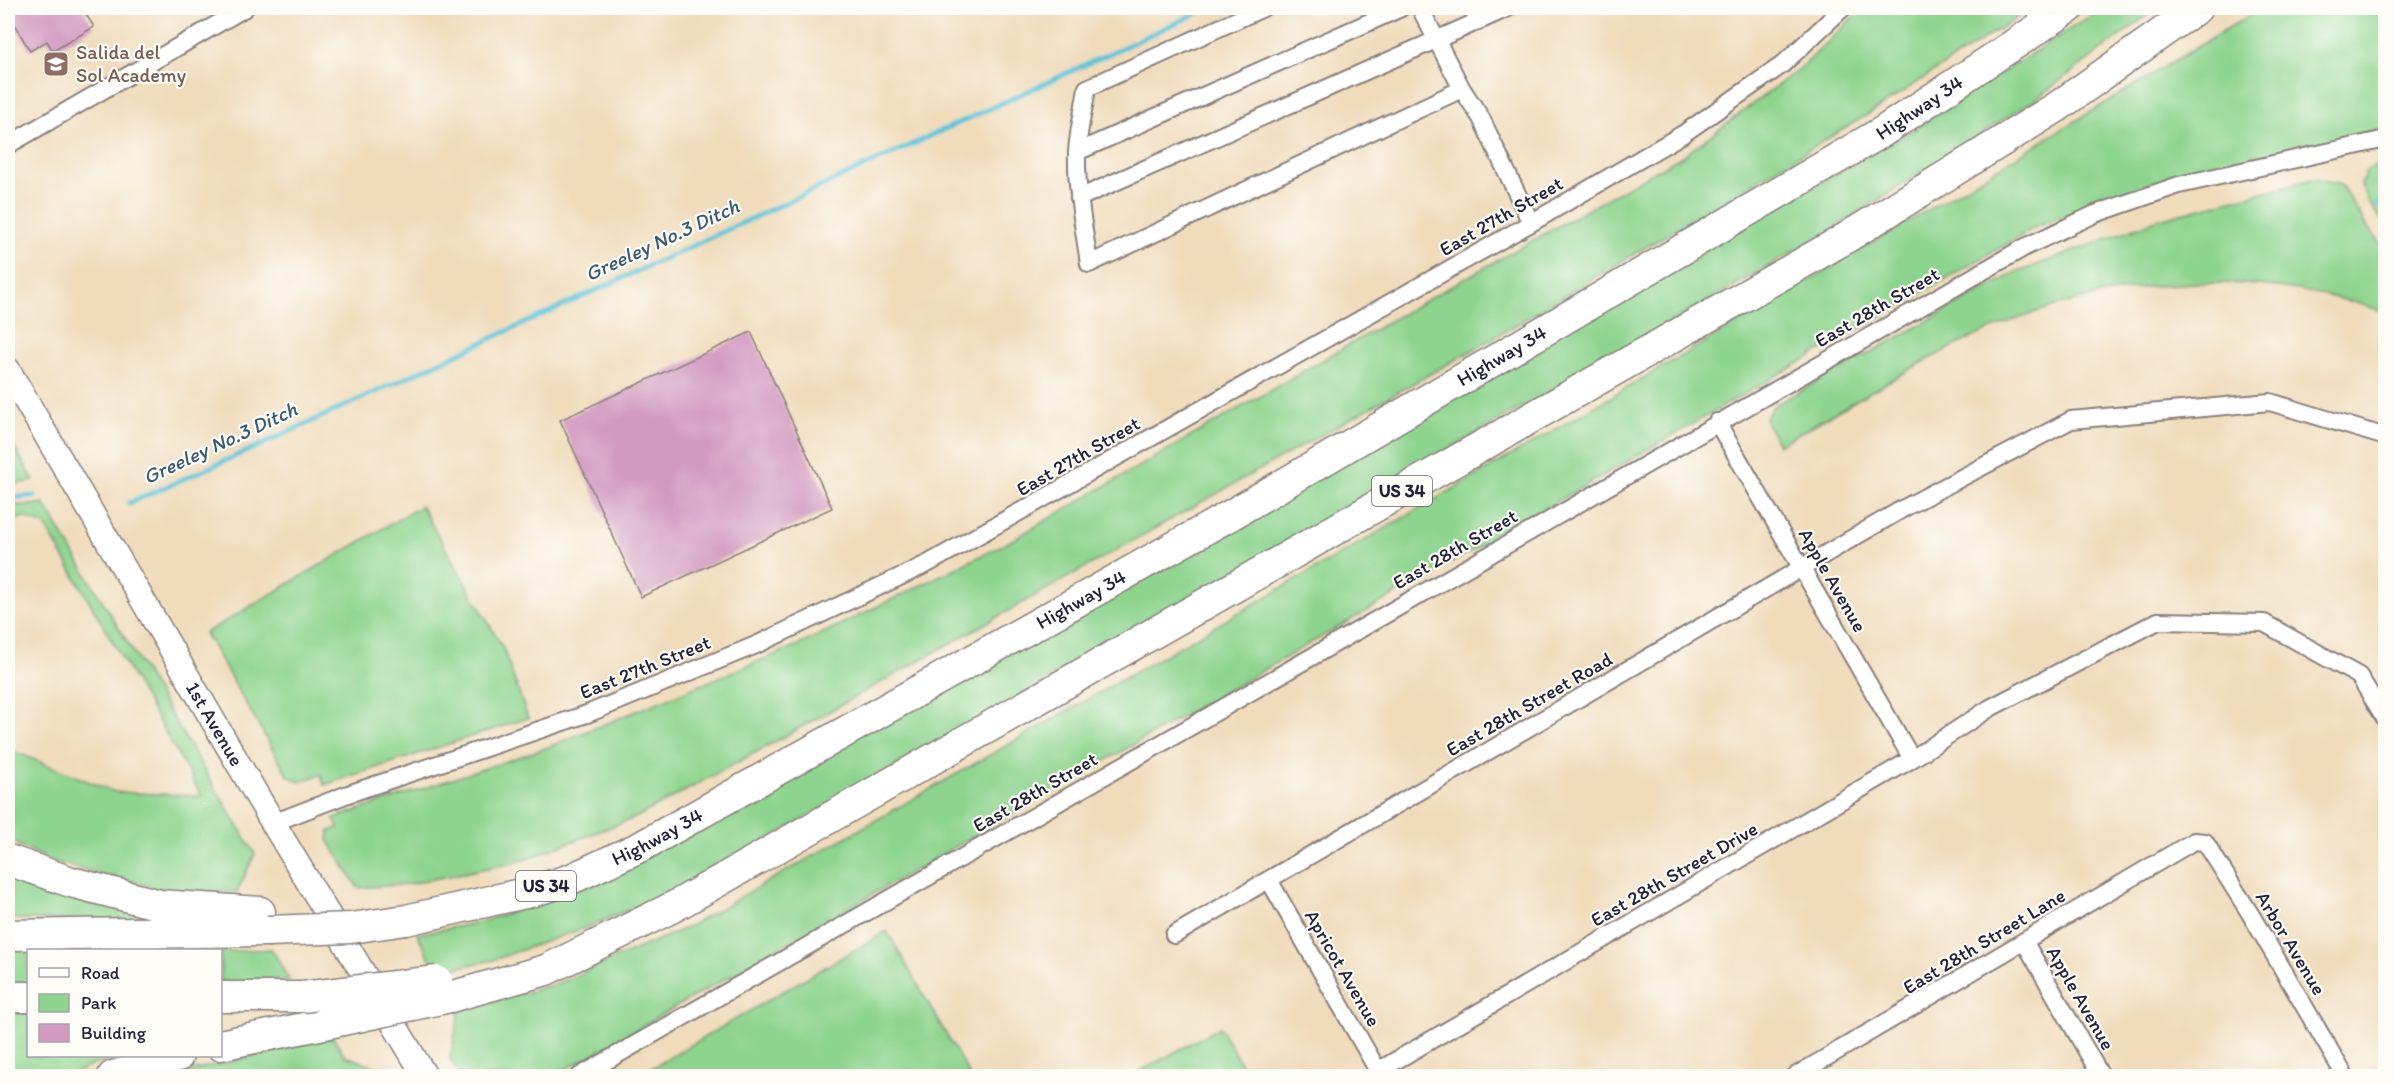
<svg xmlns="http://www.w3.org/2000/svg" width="2393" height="1084" font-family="Itim,sans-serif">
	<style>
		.green { fill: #8dd48e; stroke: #587b64; stroke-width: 1.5 }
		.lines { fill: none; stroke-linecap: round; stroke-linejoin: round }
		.stream { stroke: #5dc4da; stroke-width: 5 }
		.building { fill: #d29ac1 }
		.street-casing { stroke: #897f7b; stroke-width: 20 }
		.secondary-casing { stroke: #897f7b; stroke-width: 27 }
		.highway-casing { stroke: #897f7b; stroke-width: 33 }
		.street { stroke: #fff; stroke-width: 16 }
		.secondary { stroke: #fff; stroke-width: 24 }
		.highway { stroke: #fff; stroke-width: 30 }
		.highway-bridge-casing { stroke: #897f7b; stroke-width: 33; stroke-linecap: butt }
		.highway-bridge { stroke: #fff; stroke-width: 30 }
		.labels { text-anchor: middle; stroke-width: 4.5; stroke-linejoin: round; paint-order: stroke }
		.shield { fill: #fdfcf7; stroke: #646373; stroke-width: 1.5 }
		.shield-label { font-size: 18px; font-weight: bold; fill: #22223b }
		.education-label { font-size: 20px; fill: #785e54; stroke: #fdfcf7; text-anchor: start }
		.street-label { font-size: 20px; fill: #22223b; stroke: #fdfcf7 }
		.water-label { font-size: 21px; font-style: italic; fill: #375b73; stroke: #fdfcf7 }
	</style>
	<rect width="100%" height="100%" fill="#fdfcf7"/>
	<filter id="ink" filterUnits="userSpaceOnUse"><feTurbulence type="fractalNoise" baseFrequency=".0167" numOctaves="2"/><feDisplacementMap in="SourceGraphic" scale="12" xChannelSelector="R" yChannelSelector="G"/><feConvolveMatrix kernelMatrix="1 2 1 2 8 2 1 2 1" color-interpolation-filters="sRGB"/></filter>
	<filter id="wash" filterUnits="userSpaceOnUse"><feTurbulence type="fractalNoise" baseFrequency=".008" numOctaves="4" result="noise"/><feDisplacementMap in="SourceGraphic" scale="24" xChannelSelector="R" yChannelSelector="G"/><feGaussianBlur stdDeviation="1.35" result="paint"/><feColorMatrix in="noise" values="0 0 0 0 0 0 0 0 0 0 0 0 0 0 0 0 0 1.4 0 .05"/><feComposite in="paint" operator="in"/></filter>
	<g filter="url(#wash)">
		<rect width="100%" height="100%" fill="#f0dcbb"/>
		<path class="green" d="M1863,8h169l-165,107 -380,227 -716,402 -134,73 -119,45 -109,22 -51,4 -30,-48 1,-8 9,-5 -4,-9 212,-70 257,-105 204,-100 409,-237 270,-152 116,-87z
			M2103,8h54l-118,89 -209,134 -1140,653 -100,42 -97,34 -56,12 -20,-38 60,-11 79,-25 1357,-768z
			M2261,8h118l6,11v110l-110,23 -134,36 -103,38 -1453,833 -34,17h-90l-11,-17 10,-49 96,-26 132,-57c528,-300 1056,-601 1573,-919z
			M2385,161h1l-1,64 -15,-21 -9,-19 5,-14z
			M2313,179l28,6 24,39 20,25v63c-139,-48 -283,-35 -416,27 -66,31 -127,71 -191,106l-13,-26 8,-13 240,-132 146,-55z
			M8,436l26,45 -26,4z
			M44,504l211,350 -18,38 -74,-2 -109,-28 -46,-22v-91l107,43 87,4 -157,-271 -21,-8 -16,5v-16z
			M421,506l82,142 25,70 -204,67 -3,-11 -22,8 -11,-6 -83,-143z
			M8,877l49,16 108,23 -9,4 -51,1 -97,-2z
			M887,931l83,145h-332z
			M77,947l65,3h-114v34l-20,1v-35z
			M272,949l17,31 -68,2v-30z
			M28,1012v44h98l-34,9 -22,11h-62v-63z
			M1220,1027l28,49h-116z
			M333,1037l12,19 28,9 6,11h-209z"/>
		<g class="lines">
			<path class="stream" d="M2376,205l10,-2
				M8,498l27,-2
				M129,503l125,-55 954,-440"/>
		</g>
		<g id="blocks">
			<path class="building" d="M8,8h74l12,19 -41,24 -6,-10 -17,10 -22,-38z
				M751,332l81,176 -191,89 -81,-177z"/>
		</g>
	</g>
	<g filter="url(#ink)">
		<use href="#blocks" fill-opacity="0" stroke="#897f7b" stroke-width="1.5"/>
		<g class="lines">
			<g class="street-casing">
				<path id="street" d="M1263,8l-176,80c-3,21 -9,43 -10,65 -1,38 7,74 12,111l373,-175
					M1420,8l42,81 19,29 50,105
					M8,145l237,-137
					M1077,152l324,-144
					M1079,198l429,-190
					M1717,422l195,337
					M273,823l75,-29 239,-80 169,-69 173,-82 602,-340 152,-89 99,-69 61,-57
					M1269,880l112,196
					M1174,935l730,-427 167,-88 199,-18 116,35
					M2024,941l77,135
					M1378,1071l534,-312 78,-51 168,-87 106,2 95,53 27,44
					M580,1076c483,-274 962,-554 1445,-829l70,-33 84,-29 207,-46
					M1795,1076l399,-235 11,1 46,73 94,161"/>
			</g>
			<g class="secondary-casing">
				<g id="secondary">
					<path id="s1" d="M8,370l265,453 152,253"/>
				</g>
			</g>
			<g class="highway-casing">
				<g id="highway">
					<path d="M8,860l63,22 89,23 100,7"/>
					<path id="s2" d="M406,920l128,-29 37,-12 71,-33 594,-334 646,-380 187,-124"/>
					<path d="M8,935l259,-4"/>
					<path d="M8,997h20"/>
					<path d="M220,997h82"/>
					<path d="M450,997l96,-27 129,-64 1166,-665 216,-134 140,-99"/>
					<path d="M220,1045l104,-21"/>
					<path d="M113,1076l65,-20"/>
				</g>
			</g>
			<use href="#street" class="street"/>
			<use href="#secondary" class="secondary"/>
			<use href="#highway" class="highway"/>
			<g class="highway-bridge-casing">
				<path id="highway-bridge" d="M267,931l84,-3 55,-8
					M302,997l135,-16
					M324,1024l126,-27"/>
			</g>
			<use href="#highway-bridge" class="highway-bridge"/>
		</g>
	</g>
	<defs>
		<g id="school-square" transform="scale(1.35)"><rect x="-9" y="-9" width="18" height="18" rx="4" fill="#8d6e63" stroke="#fdfcf7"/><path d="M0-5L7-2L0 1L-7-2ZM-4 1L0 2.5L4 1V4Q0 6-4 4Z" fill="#fff"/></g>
	</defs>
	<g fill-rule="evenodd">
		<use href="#school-square" x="56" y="64"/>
	</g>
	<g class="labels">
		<g class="shield">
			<rect x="1372" y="476" width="60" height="30" rx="4.5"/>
			<rect x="516" y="871" width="60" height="30" rx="4.5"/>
		</g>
		<g class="shield-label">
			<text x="1402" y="497">US 34</text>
			<text x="546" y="892">US 34</text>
		</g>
		<g class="education-label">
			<text x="76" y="59">Salida del<tspan x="76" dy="23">Sol Academy</tspan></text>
		</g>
		<g class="street-label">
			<text dy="7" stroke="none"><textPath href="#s2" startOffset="1724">Highway 34</textPath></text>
			<text transform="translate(1501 216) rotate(-30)" y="7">East 27th Street</text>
			<text transform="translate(1877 307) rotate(-30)" y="7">East 28th Street</text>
			<text dy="7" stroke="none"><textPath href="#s2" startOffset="1238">Highway 34</textPath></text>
			<text transform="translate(1078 456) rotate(-30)" y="7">East 27th Street</text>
			<text transform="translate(1455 549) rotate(-30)" y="7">East 28th Street</text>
			<text transform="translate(1833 580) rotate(60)" y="7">Apple Avenue</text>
			<text dy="7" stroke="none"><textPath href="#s2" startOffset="752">Highway 34</textPath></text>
			<text transform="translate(645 667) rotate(-22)" y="7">East 27th Street</text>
			<text transform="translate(1529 704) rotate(-30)" y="7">East 28th Street Road</text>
			<text dy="7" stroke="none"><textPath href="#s1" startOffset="410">1st Avenue</textPath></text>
			<text transform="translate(1035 792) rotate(-30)" y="7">East 28th Street</text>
			<text dy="7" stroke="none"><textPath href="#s2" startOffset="266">Highway 34</textPath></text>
			<text transform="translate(1674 874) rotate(-30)" y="7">East 28th Street Drive</text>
			<text transform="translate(1984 941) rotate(-31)" y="7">East 28th Street Lane</text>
			<text transform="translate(2291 943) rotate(59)" y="7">Arbor Avenue</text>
			<text transform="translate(1343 968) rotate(60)" y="7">Apricot Avenue</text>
			<text transform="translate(2081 998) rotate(60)" y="7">Apple Avenue</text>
		</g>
		<g class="water-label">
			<text transform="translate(662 240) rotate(-25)" y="7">Greeley No.3 Ditch</text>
			<text transform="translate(220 443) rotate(-25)" y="7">Greeley No.3 Ditch</text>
		</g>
	</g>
	<rect width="2393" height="1084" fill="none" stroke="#fdfcf7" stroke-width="30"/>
	<rect x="27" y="949" width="195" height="108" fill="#fdfcf7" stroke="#a5a5ac" stroke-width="1.5"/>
	<rect x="39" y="968" width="30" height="9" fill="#ffffff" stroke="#a5a5ac" stroke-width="1.5"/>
	<text x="81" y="979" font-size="18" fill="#22223b">Road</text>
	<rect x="39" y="994" width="30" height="18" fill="#8dd48e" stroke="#a5a5ac" stroke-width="1.5"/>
	<text x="81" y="1009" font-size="18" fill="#22223b">Park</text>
	<rect x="39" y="1024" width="30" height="18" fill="#d29ac1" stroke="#a5a5ac" stroke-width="1.5"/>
	<text x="81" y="1039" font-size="18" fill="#22223b">Building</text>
</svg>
